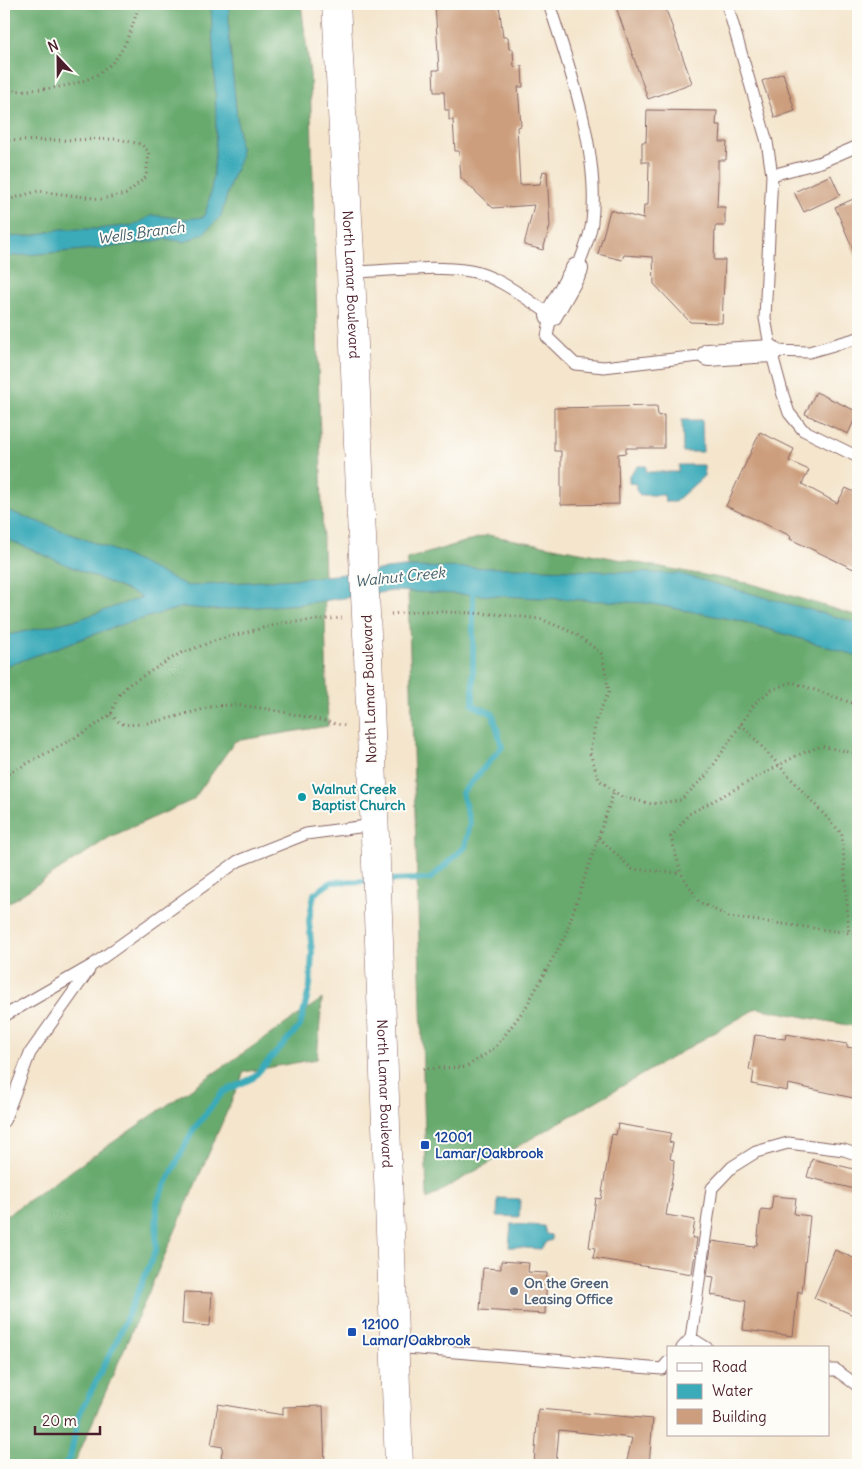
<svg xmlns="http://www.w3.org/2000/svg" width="862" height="1469" font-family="Delius,sans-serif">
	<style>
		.forest { fill: #68aa6e; stroke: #59644c }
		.water { fill: #3baab9; stroke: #426472 }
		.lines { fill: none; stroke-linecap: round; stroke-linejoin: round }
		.stream { stroke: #3baab9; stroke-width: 6 }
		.building { fill: #cc9e7d }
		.lane-casing { stroke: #866463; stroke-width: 13 }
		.street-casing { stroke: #866463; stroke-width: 24 }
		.primary-casing { stroke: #866463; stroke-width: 29 }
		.path { stroke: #866463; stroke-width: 3; stroke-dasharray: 1 4; stroke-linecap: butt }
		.lane { stroke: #fff; stroke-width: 11 }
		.street { stroke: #fff; stroke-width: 22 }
		.primary { stroke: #fff; stroke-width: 28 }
		.primary-bridge-casing { stroke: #866463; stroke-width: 29; stroke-linecap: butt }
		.primary-bridge { stroke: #fff; stroke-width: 28 }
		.culture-dot { fill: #0f9aa8; stroke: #fdfcf7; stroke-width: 2 }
		.transit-dot { fill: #1a4fb4; stroke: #fdfcf7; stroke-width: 2 }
		.service-dot { fill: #5c6f8a; stroke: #fdfcf7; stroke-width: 2 }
		.labels { text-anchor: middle; stroke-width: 4; stroke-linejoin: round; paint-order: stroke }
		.street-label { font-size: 14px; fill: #4a1f2b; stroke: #fdfcf7 }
		.culture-label { font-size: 14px; font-weight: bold; fill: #0d838f; stroke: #fdfcf7; text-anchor: start }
		.transit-label { font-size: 14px; font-weight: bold; fill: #164399; stroke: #fdfcf7; text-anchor: start }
		.service-label { font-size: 14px; font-weight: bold; fill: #4e5e75; stroke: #fdfcf7; text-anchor: start }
		.water-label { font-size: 15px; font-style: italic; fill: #435e6b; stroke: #fdfcf7 }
	</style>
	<rect width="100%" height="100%" fill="#fdfcf7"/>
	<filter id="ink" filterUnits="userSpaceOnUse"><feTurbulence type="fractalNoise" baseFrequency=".02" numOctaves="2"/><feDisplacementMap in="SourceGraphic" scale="10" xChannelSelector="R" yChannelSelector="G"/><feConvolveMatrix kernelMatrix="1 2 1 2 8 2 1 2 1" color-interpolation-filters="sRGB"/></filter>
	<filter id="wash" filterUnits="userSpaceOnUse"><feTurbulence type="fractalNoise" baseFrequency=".0096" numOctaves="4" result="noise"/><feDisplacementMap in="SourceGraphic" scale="20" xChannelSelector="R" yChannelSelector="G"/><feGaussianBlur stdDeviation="1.12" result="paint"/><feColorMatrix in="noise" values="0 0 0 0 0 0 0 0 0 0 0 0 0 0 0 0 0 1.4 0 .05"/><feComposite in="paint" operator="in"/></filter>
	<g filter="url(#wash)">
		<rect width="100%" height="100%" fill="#f4e5cc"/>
		<path class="forest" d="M4,4h297l9,70 18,652 -93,15 -42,59 -83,37 -106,69z
			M488,535l264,49 106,32v411l-101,-19 -330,191 -20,-640z
			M322,999l-5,60 -73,13 -170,393h-70v-248z"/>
		<path class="water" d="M211,4h18v34l12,119 -10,24 -10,35 -17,17 -19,9 -19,-3 -60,9 -102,9v-20l27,-1 30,-7h35l38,-4 18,-10 33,4 19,-2c20,-55 9,-153 7,-213z
			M682,420h20l1,32h-20z
			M679,465h25v11l-29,26h-10l-1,-7h-24l-4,-5v-6l-7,-1v-8l9,-9h8v6h32z
			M4,509l112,42 72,35 120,-8 96,-11 113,1 163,6 178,49v33l-117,-35 -95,-18 -253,-12 -92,13 -86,6 -32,-3 -66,19 -113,41v-31l76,-17 62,-22 -138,-59z
			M498,1198l22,1 -1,18 -22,-1z
			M511,1224l33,2 2,8 5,1 1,5 -6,2 -5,7 -32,-2z"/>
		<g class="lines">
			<path class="stream" d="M382,880l48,-1 35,-32 5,-24 -8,-30 40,-46 -9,-33 -20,-9v-120
				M64,1465l6,-7 9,-43 38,-75 39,-90 1,-48 36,-72 30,-38 30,-14 47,-52 10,-40 2,-33 -3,-32 5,-27 17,-12 39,-1"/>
		</g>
		<g id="blocks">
			<path class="building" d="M435,4h64l4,33h5l1,12h4l1,18 8,-1 1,21h-5l3,39 -4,1 3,58 20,-1 3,-13 4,1 3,54 -7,24 -19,-5 10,-40 -41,3 -32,-30 -2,-27h-4l-2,-31h-4v-10h-4l-1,-18h-10l-1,-22h6z
				M615,4h49l28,79 -44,16z
				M783,73l12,38 -20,7 -13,-37z
				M647,110l70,1 -1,14h5l-1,17h7l-1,18h-8v22l-1,25h8v19h-10l-1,34h11l-3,63 -32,-1 -36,-38 -1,-27 -29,-2 -2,5 -24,-6 12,-44 33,9 1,-14h4l1,-43h-7v-20h4z
				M831,175l9,20 -36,17 -10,-20z
				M858,197v64l-23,-54z
				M816,392l42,20 -10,22 -43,-20z
				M657,406l1,10 6,-1v33h-38v5l-8,1 1,50 -58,1v-54h-7v-43z
				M760,432l34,17 -5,12 20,9 -7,14 35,19 9,-15 12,6v77l-68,-32 1,-3 -65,-30z
				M786,1034l61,10v3l11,2v50l-70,-15 -1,7 -35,-7 2,-13 -5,-1 6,-35 30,4z
				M618,1124l53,9 -2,9 4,1 -3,16 4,1 -1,13 -7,42 29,5 -3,18h5l-5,36 -99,-16 2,-10 -6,-1 7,-49 5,1 11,-65 4,1z
				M812,1159l46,11v20l-51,-13z
				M773,1196l23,2 -2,16 16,2 -8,77 -4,-2 -5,45 -50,-6 3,-29 -35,-6 3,-18 -7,-1 5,-35 42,6v-2h3l4,-36 10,1z
				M835,1250l23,10v57l-44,-19z
				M501,1261l28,2 -1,9 19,1 -2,41 -65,-4 3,-42 18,1z
				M184,1292l28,1 -2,33 -28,-2z
				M218,1404l65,11v-8l40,-1 2,59h-59l-45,-8 2,-10 -12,-2z
				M538,1409l115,10 -4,46h-23l6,-27 -73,-8 -3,35h-22z"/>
		</g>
	</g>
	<g filter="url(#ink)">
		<use href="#blocks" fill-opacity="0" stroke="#866463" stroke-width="1"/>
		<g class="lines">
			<g class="lane-casing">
				<path id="lane" d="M549,4c21,64 51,150 43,218 -2,16 -10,33 -15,47
					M727,4l40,138 5,33 -7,143 6,33 12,44 6,18 14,17 55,27
					M772,175l49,-13 37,-16
					M351,272c39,-1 81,-7 119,-1 29,5 57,29 81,44l-4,22 28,27 29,3 104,-12
					M771,351l38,1 49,-14
					M4,1016l87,-50 147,-105 68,-27 68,-9
					M4,1121l26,-68 59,-83
					M691,1338l16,10
					M394,1347l268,22 6,-7
					M682,1348l9,-10 21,-150 20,-21 24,-15 32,-9 56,7 14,5
					M828,1370h8l22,16"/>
			</g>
			<g class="street-casing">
				<path id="street" d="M551,315l26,-46
					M708,355l63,-4"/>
			</g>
			<g class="primary-casing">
				<g id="primary">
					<path id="s1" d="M336,4l15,268 10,244"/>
					<path id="s2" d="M368,654l31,811"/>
				</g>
			</g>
			<path class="path" d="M4,92c40,-4 90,-1 115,-38 10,-14 15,-35 21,-50
				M4,141l113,-2 24,5 8,8 -3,25 -20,17 -25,5 -63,-8 -34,10
				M391,614l34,-3 69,3 47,5 35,15 26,20 7,38 -13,27 -6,34 9,27 23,17 30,7 29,-4 26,-25 48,-72 16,-13 21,-8 66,23
				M111,714c2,2 5,6 8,8 16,10 76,-12 97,-16 31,-5 97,13 130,20
				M741,724l101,110 7,99
				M858,754l-37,-8 -23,9 -109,59 -18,23 10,36 18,29 30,15 129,17
				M4,776l85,-46 22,-16 7,-18 10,-11 51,-31 38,-14 65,-17 60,-5
				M599,838l33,31 49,4
				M423,1069l43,-2 29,-19 31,-41 39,-71 49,-145"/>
			<use href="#lane" class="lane"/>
			<use href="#street" class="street"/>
			<use href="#primary" class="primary"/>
			<g class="primary-bridge-casing">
				<path id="primary-bridge" d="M361,516l7,138"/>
			</g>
			<use href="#primary-bridge" class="primary-bridge"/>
		</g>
	</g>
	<circle class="culture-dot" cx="302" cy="797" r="5"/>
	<g class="transit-dot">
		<rect x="420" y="1140" width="10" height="10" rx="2.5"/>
		<rect x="347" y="1327" width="10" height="10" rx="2.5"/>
	</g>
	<circle class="service-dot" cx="514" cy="1291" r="5"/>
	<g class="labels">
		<g class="street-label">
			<text dy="5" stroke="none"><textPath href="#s1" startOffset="281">North Lamar Boulevard</textPath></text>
			<text transform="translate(369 689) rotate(-92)" y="5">North Lamar Boulevard</text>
			<text dy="5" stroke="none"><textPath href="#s2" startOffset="440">North Lamar Boulevard</textPath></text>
		</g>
		<g class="culture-label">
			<text x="312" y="794">Walnut Creek<tspan x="312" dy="16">Baptist Church</tspan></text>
		</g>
		<g class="transit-label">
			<text x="435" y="1142">12001<tspan x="435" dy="16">Lamar/Oakbrook</tspan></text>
			<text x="362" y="1329">12100<tspan x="362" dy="16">Lamar/Oakbrook</tspan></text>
		</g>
		<g class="service-label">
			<text x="524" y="1288">On the Green<tspan x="524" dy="16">Leasing Office</tspan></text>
		</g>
		<g class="water-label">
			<text transform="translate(141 233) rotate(-8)" y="5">Wells Branch</text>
			<text transform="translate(400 577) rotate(-6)" y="5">Walnut Creek</text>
		</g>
	</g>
	<rect width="862" height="1469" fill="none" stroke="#fdfcf7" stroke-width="20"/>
	<rect x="667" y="1346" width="162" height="90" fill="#fdfcf7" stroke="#b5a4a5"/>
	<rect x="677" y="1363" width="25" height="8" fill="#ffffff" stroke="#b5a4a5"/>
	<text x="712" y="1372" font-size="15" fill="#4a1f2b">Road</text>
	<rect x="677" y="1384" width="25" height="15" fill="#3baab9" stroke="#b5a4a5"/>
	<text x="712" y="1396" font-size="15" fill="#4a1f2b">Water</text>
	<rect x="677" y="1409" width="25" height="15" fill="#cc9e7d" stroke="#b5a4a5"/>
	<text x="712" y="1422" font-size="15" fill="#4a1f2b">Building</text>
	<g transform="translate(58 58) rotate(338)" stroke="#fdfcf7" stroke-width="4" paint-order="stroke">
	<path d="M0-4L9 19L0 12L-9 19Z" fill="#4a1f2b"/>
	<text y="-8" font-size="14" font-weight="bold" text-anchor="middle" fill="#4a1f2b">N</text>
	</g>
	<path d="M35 1426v8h65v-8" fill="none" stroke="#4a1f2b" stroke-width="2.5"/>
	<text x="42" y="1426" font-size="15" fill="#4a1f2b" stroke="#fdfcf7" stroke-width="4" paint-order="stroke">20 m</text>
</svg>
